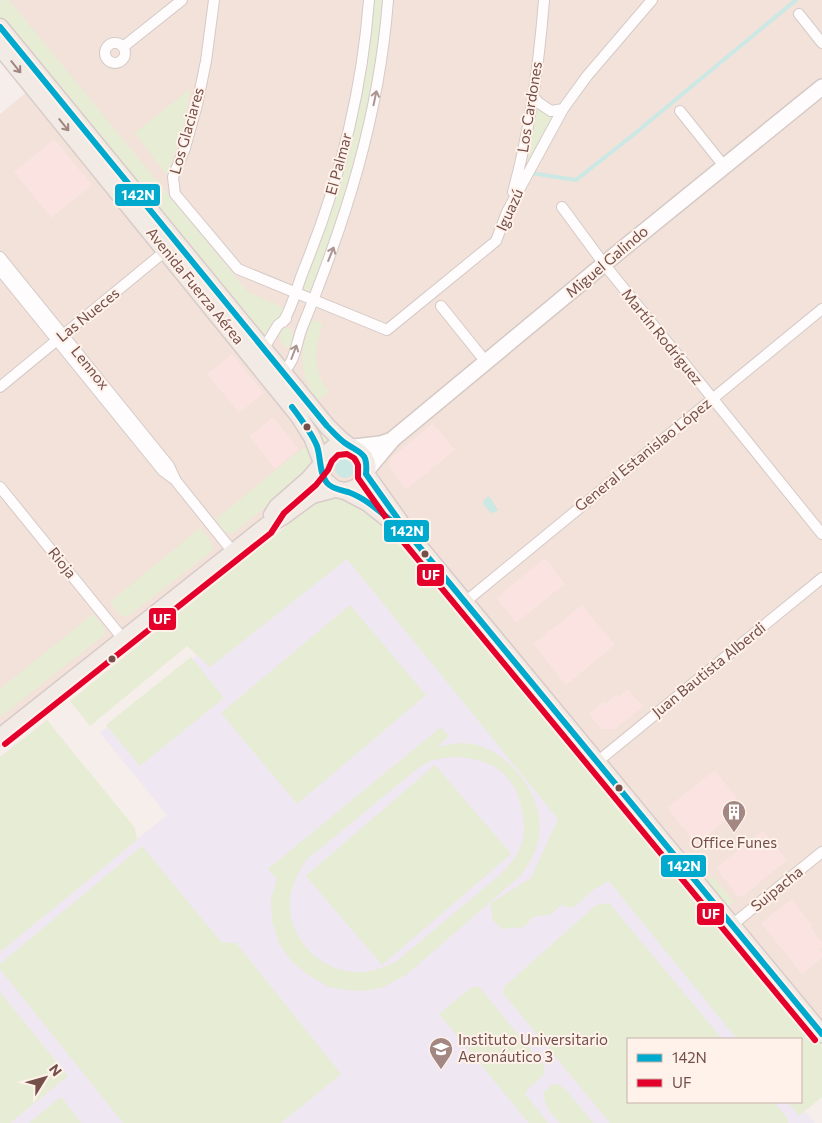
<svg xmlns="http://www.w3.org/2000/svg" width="822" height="1123" font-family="Commissioner,sans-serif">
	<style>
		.residential { fill: #f2e2da }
		.commercial { fill: #fae3e0 }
		.education { fill: #efe7f2 }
		.green { fill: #e7ecd4; fill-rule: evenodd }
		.water { fill: #cbe8e4 }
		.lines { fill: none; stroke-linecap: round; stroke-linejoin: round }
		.stream { stroke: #cbe8e4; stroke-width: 4 }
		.street-casing { stroke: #d5cac7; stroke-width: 12 }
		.secondary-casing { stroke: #d6cac6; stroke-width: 18 }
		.primary-casing { stroke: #d8cbc9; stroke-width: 19 }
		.street { stroke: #fefcfc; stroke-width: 10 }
		.secondary { stroke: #fefcfc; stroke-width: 15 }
		.primary { stroke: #f2eae4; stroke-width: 16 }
		.bus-1-casing { stroke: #fff2ea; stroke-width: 10 }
		.bus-2-casing { stroke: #fff2ea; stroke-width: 10 }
		.bus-1 { stroke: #00a9ce; stroke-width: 6 }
		.bus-2 { stroke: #e4002b; stroke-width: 6 }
		.oneway { stroke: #a18580 }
		.oneway2 { stroke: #ac9491 }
		.bus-dot { fill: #754f4a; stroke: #fff2ea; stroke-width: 2 }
		.labels { text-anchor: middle; stroke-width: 4; stroke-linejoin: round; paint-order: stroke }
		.street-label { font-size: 15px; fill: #754f4a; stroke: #fff2ea }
		.poi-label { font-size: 15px; fill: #754f4a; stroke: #fff2ea }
		.line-badge { stroke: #fff2ea; stroke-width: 2 }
		.badge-label { font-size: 14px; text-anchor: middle; font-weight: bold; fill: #fff }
	</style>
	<rect width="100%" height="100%" fill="#f6eeea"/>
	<path class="residential" d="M0,0h822v1034l-415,-502 -84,-41 -323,246v-623l33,-27z"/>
	<path class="commercial" d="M54,139l38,46 -41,33 -37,-46z
		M232,354l32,39 -25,20 -32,-39z
		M273,417l26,32 -24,20 -26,-33z
		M433,423l22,27 -49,40 -17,-22 1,-9z
		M545,558l20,26 -49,39 -20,-25z
		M582,605l33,40 -49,40 -33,-41z
		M628,689l15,18 -28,22h-14l-12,-15 15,-13 2,2 11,-9 2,2z
		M715,770l28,36 -47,38 -29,-36z
		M763,830l24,30 -45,37 -4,-1 -22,-28z
		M792,899l20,26 -2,2 12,16v4l-2,2 2,3v6l-20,16 -41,-51z"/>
	<path class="education" d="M342,540l405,499h-119v63h169l18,21h-805l58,-47 -68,-84v-40l167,-137 -67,-82z"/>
	<path class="green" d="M0,0h9l239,292 39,17 -23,40 73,88 -19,12 -318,-402z
		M369,0h19l-21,136 -55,163 -17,-7 39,-105z
		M190,89c-3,31 -12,58 -23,86l-32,-42z
		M532,95l7,8 24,6 -39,71 -3,-17z
		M312,319l11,5c-10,24 -10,48 6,68l-12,9c-19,-26 -18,-52 -5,-82z
		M282,327l9,2 2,3 -2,16 -6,-1c-5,-7 -9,-12 -3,-20z
		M308,444c5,10 3,21 -2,30l-74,60 -7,-2 -9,-13z
		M335,494l42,20 22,20 17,20 406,489v54l-23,19 -11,-14h13v-63h-64l-128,-158 -15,8 -21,19 -12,-3 -10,9 -18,3 -9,10 -22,2 -10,-10 -1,-16 40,-25 27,-59 -211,-260 -137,108 -23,-21 -97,80 -20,-25 219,-177 -5,-7 14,-9z
		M200,528l11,14 2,8 -86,67 -7,-2 -10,-13z
		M350,605l76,90 -129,109 -76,-91z
		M93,614l12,14 -1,7 -104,82v-28z
		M191,657l33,41 -84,68 -34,-41z
		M47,720l88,108 2,12 -137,112v-195z
		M441,727l8,9 -12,11c12,-2 23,-5 35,-3 38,7 73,53 67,92 -2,16 -10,28 -20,41l-113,98 -25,13 -16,3 -18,-1 -18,-3 -19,-11 -18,-14 -13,-19 -7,-22 -1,-22 6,-20 -9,-10zM451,757c41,0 66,17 72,59 1,8 2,18 -1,27 -3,12 -13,22 -21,31l-104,87c-15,8 -34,14 -51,10 -33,-6 -59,-38 -56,-72 1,-14 9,-27 16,-39l112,-92 14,-8z
		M435,765l76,89 -129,111 -76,-89z
		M142,846l79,96 15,1 105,131 -60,49h-158l-123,-154v-5z
		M712,876l22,26 -6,5 -22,-26z
		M609,903l113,136h-94v63h146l14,17v4h-178l-107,-130 1,-6 92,-82z
		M472,987h7l65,79c4,13 -14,16 -19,28l23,29h-19l-90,-109z
		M0,992l68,84 -58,47h-10z
		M558,1084l8,6 27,33h-33c-8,-9 -17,-18 -16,-31l8,-7z
		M61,1097l20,26h-52z"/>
	<path class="water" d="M335 468a10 10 0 1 1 20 0a10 10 0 1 1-20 0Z
		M489,496l9,14 -5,3 -3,-1 -7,-8 1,-4z"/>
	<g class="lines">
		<path class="stream" d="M531,173l45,7 57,-45 163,-135"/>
		<g class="street-casing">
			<path id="street" d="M214,0l-8,61 -9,44 -12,43 -12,29 2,17 63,75 149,61 109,-89 11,-29 56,-103 24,-33 65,-76
				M799,14l23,29
				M105 53a10 10 0 1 1 20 0a10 10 0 1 1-20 0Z
				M123,47l59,-47
				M532,95l7,8 12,8 12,-2
				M680,111l44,55
				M513,192c17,-62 26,-128 31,-192
				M562,207l42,57 218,270
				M0,257l169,209 7,15 57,71
				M0,270l163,201 11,8
				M441,306l45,56
				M283,322c10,-16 14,-36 21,-53 35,-86 58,-177 65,-269
				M261,353l17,-28 8,-6
				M279,374c16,-7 17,-31 23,-46 44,-108 77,-211 86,-328
				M0,387l169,-139
				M0,487l124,153
				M465,602l357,-293
				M597,762l225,-184
				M732,925l90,-73"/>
		</g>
		<g class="secondary-casing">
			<path id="secondary" d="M354,447l26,-3 12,-4
				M367,470l26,-31 211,-175 218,-177"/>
		</g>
		<g class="primary-casing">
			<path id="primary" d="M0,27l327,399c6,6 13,14 21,19 13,7 26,16 16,34 -4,8 -11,10 -19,12
				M0,47l298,368 14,22 10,25
				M348,445l-14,2 -10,9 -3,9 3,15 11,9 10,2 23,12 25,20
				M366,474l42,59 414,501
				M272,515l5,-8 32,-28 12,-14
				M0,737l266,-211 16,-9 30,-22 23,-6"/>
		</g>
		<use href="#street" class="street"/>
		<use href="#secondary" class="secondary"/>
		<use href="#primary" class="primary"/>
		<g class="bus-1-casing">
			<path id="bus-1" d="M0,27l327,399c6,6 11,12 18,17 16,11 23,9 21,31l42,59 414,501
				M292,407c9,12 19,25 25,39 4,12 2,27 10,37 5,6 14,7 21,9 17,6 31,19 45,30"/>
		</g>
		<g class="bus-2-casing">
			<path id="bus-2" d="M5,744l266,-211 13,-20 32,-28 12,-15 4,-9 6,-6 9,-1 7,4 2,3 2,4v13l43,61 414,501"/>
		</g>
		<use href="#bus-1" class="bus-1"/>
		<use href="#bus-2" class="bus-2"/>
	</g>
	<defs><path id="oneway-shaft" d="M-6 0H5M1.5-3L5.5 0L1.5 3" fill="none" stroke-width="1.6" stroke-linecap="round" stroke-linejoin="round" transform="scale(1.25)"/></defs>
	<g class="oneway">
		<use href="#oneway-shaft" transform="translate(16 67) rotate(51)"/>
		<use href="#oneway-shaft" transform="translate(64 125) rotate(51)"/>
	</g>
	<g class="oneway2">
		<use href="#oneway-shaft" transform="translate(375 98) rotate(-78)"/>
		<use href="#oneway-shaft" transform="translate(331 254) rotate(-68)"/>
		<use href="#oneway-shaft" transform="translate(294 352) rotate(-69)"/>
	</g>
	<defs>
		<g id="building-pin" transform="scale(1.25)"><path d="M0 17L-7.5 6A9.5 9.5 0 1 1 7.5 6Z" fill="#a28782" stroke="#fff2ea"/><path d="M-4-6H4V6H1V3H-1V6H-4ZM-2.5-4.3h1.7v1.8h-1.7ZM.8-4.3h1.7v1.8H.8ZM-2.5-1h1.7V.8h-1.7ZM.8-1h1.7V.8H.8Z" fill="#fff"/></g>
		<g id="university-pin" transform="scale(1.25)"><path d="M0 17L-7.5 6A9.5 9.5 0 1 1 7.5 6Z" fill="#a28782" stroke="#fff2ea"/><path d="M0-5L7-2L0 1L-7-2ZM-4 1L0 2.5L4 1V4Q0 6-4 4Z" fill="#fff"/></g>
	</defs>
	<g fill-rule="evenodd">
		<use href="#building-pin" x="734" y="812"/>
		<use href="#university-pin" x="441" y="1049"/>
	</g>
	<g class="bus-dot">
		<circle cx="307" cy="427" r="4.5"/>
		<circle cx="425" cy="554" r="4.5"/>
		<circle cx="112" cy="659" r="4.5"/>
		<circle cx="619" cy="788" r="4.5"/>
	</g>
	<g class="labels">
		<g class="street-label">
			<text transform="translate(530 107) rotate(-81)" y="5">Los Cardones</text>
			<text transform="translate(187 131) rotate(-74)" y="5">Los Glaciares</text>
			<text transform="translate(339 164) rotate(-75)" y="5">El Palmar</text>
			<text transform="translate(510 210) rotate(-66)" y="5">Iguazú</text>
			<text transform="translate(607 262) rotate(-40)" y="5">Miguel Galindo</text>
			<text transform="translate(195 286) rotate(51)" y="5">Avenida Fuerza Aérea</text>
			<text transform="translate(88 315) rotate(-39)" y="5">Las Nueces</text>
			<text transform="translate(662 337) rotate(51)" y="5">Martín Rodríguez</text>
			<text transform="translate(90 368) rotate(51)" y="5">Lennox</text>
			<text transform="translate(643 455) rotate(-39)" y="5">General Estanislao López</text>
			<text transform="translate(62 563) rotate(51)" y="5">Rioja</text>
			<text transform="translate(709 670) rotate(-39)" y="5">Juan Bautista Alberdi</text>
			<text transform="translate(777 889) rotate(-39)" y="5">Suipacha</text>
		</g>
		<g class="poi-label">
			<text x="734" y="848">Office Funes</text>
			<text x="458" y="1045" text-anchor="start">Instituto Universitario<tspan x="458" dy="17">Aeronáutico 3</tspan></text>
		</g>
	</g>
	<g class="line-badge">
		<rect x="114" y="183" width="47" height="24" rx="5" fill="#00a9ce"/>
		<rect x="383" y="519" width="47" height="24" rx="5" fill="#00a9ce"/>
		<rect x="416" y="563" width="29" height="24" rx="5" fill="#e4002b"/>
		<rect x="148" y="607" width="29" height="24" rx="5" fill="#e4002b"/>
		<rect x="660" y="854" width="47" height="24" rx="5" fill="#00a9ce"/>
		<rect x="696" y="902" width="29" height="24" rx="5" fill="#e4002b"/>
	</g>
	<g class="badge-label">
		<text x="138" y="200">142N</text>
		<text x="407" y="536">142N</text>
		<text x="431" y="580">UF</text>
		<text x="162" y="624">UF</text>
		<text x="684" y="871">142N</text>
		<text x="711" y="919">UF</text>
	</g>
	<rect x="627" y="1038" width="175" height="65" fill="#fff2ea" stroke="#c8b1aa"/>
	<rect x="637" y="1054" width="25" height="8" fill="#00a9ce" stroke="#c8b1aa"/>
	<text x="672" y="1063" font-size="15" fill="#754f4a">142N</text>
	<rect x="637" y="1079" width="25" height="8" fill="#e4002b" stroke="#c8b1aa"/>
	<text x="672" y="1088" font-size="15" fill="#754f4a">UF</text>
	<g transform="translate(45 1078) rotate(53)" stroke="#fff2ea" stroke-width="4" paint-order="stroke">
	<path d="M0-4L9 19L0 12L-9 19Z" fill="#754f4a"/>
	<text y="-8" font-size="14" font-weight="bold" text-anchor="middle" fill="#754f4a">N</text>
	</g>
</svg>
